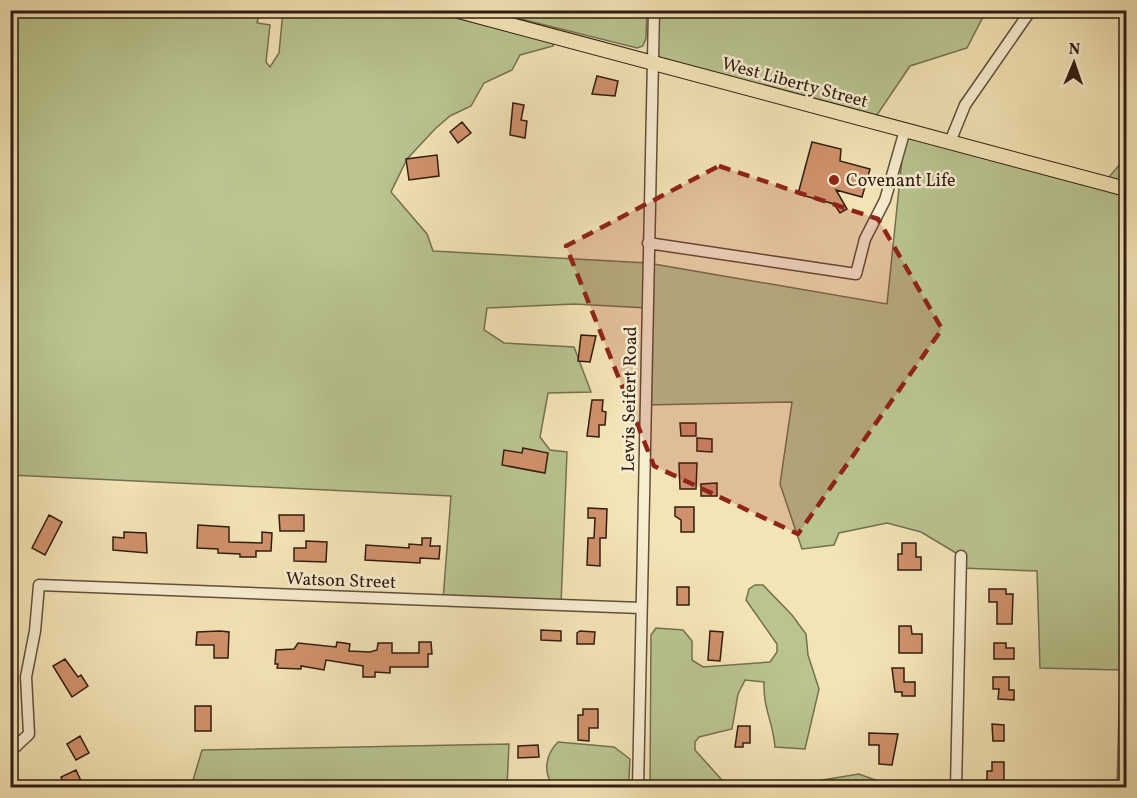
<svg xmlns="http://www.w3.org/2000/svg" width="1137" height="798" font-family="Vollkorn,serif">
	<style>
		.green { fill: #b9c48f; stroke: #757050; stroke-width: 1.5 }
		.building { fill: #d0926c; stroke: #311c12; stroke-width: 1.5 }
		.lines { fill: none; stroke-linecap: round; stroke-linejoin: round }
		.minor-casing { stroke: #624e3b; stroke-width: 13 }
		.major-casing { stroke: #311c12; stroke-width: 16 }
		.minor { stroke: #f7edd0; stroke-width: 10 }
		.major { stroke: #f3e4b6; stroke-width: 14 }
		.marked { fill: #8f2418; fill-opacity: 0.2; stroke: #8f2418; stroke-width: 4.5; stroke-dasharray: 12 8; stroke-linejoin: round }
		.poi-dot { fill: #8f2418; stroke: #f7edd0; stroke-width: 2 }
		.labels { text-anchor: middle; stroke-width: 5; stroke-linejoin: round; paint-order: stroke }
		.street-label { font-size: 18px; fill: #311c12; stroke: #f7edd0 }
		.poi-label { font-size: 18px; fill: #311c12; stroke: #f7edd0; text-anchor: start }
	</style>
	<rect width="100%" height="100%" fill="#f3e4b6"/>
	<filter id="stains"><feTurbulence type="fractalNoise" baseFrequency=".00333" numOctaves="4"/><feColorMatrix values="0 0 0 0 .2 0 0 0 0 .09 0 0 0 0 .02 0 0 0 .5 -.17"/></filter>
	<radialGradient id="worn" r=".72"><stop offset=".6" stop-color="#630" stop-opacity="0"/><stop offset="1" stop-color="#630" stop-opacity=".3"/></radialGradient>
	<path class="green" d="M11,11h249l-3,12 13,2 -4,37 4,5 9,-14 4,-42h148l122,32v3l-33,9 -8,15 -28,13 -13,23 -21,10 -15,13 -28,30 -16,33 36,42 6,17 215,12 239,41 18,-174 199,53 22,-26v630h-9l3,-117 -80,-2 -3,-97 -76,-3v-12l-40,-24 -34,-9 -48,10 -5,12 -32,4 -22,-65 12,-82 -146,3 1,-97 -73,-4 -87,4 -3,22 20,13 70,4 17,45 -43,1 -8,44 10,13 17,2 -6,153 -118,-5 8,-104 -440,-21z
		M489,11h158l-1,27 -3,8 -6,2z
		M654,11h332l-19,37 -57,18 -37,55 -220,-58z
		M755,585h8l29,30 14,19 2,21 11,34 -14,60 -30,-2c-2,-26 -12,-38 -11,-65l-19,-2 -7,14 -6,35 -33,8 -4,5v8l26,29 11,8 78,-5 49,-8 19,7 71,6h-299l1,-152 5,-7 27,2 9,11v19l11,7 67,-5 7,-10v-8l-31,-44 3,-11z
		M558,742l56,5 16,12 -1,20 -4,8 -63,1 -10,-3c-9,-15 -6,-31 6,-43z
		M509,744l-2,43h-316l11,-37z"/>
	<path class="building" d="M597,76l21,5 -3,15 -23,-2z
		M513,103l11,2 -3,15 6,1 -2,17 -15,-3z
		M462,122l9,11 -13,10 -8,-11z
		M812,142l29,7 -1,12 30,8 -8,28 -26,-7 11,19 -7,4 -6,-9 -36,-10z
		M437,155l2,21 -30,4 -3,-21z
		M581,335l15,1 -6,26 -12,-1z
		M592,400h11l-1,11 4,1 -1,13h-6v12l-12,-1z
		M680,423h16v13h-15z
		M697,438l15,1v13l-15,-1z
		M523,448l25,5 -3,20 -43,-8 2,-15 18,3z
		M679,463h18l-1,26h-16z
		M717,483v13h-16v-12z
		M675,507h19v25h-13v-12l-6,-4z
		M588,508l19,1 -1,29h-6v28l-13,-1 1,-27h6l1,-20h-7z
		M49,515l13,7 -17,33 -13,-7z
		M279,515h25v16h-24z
		M198,525l31,2v15l33,1v-11l10,1 -1,18h-15v6h-16v-3l-22,-1v-4l-21,-1z
		M124,532l22,1 1,20 -34,-3v-13l11,1z
		M422,538h9l-1,8h10l-1,13 -19,-1v5l-55,-3 1,-15 43,3v-4l13,1z
		M306,541l21,1 -1,20 -32,-1v-13h12z
		M902,543h14v14h5v13h-23v-16h4z
		M677,587h12v18h-12z
		M989,589h17v5h7l-1,30h-15v-22h-8z
		M899,626h12l1,8h10v19h-23z
		M541,630l20,1v10l-20,-1z
		M220,631l9,1 -1,26h-14v-13h-18l1,-13z
		M580,631l15,1 -1,12h-17v-11z
		M710,631l13,1 -3,29 -12,-1z
		M337,642l13,2 -1,7 21,1 7,-2 1,-7h14v10h27v-11h12l1,12h-4v13h-38v6l-15,-1v5h-12v-11l-37,-6 -2,10 -23,-4v3l-24,-1 1,-4h-3l1,-14 18,-1 4,-6 38,4z
		M994,643h12v5h8v11h-20z
		M65,659l13,18 3,-2 7,11 -16,11 -19,-31z
		M892,668h12v14h11v14h-13v-4h-7z
		M993,677h16v13h5v10l-16,-1 1,-10h-6z
		M195,706h16v25h-16z
		M583,709h15v19h-9v13l-11,-1v-25h5z
		M992,724l12,1v16h-11z
		M738,726h12v17h-7v4h-8z
		M869,733l29,1 -6,31 -13,-1v-19h-10z
		M80,736l9,17 -13,7 -9,-16z
		M538,745l1,12 -21,1v-12z
		M992,762h12v20h-17v-11h5z
		M76,770l6,13 -16,5 -5,-11z"/>
	<g class="lines">
		<g class="minor-casing">
			<path id="minor" d="M950,142l15,-37 66,-95
				M648,243l208,31 9,-35 20,-39 20,-70
				M10,752l19,-18 -3,-57 9,-46 4,-46 602,23
				M638,788l16,-778
				M956,788l5,-232"/>
		</g>
		<g class="major-casing">
			<path id="major" d="M455,10l671,179"/>
		</g>
		<use href="#minor" class="minor"/>
		<use href="#major" class="major"/>
	</g>
	<path class="marked" d="M719,166l159,53 64,110 -144,205 -144,-68 -88,-220z"/>
	<circle class="poi-dot" cx="834" cy="180" r="6"/>
	<g class="labels">
		<g class="street-label">
			<text transform="translate(795 82) rotate(15)" y="6">West Liberty Street</text>
			<text transform="translate(629 399) rotate(-89)" y="6">Lewis Seifert Road</text>
			<text transform="translate(341 580) rotate(2)" y="6">Watson Street</text>
		</g>
		<g class="poi-label">
			<text x="846" y="186">Covenant Life</text>
		</g>
	</g>
	<rect width="1137" height="798" fill="none" stroke="#f3e4b6" stroke-width="36"/>
	<rect x="12" y="12" width="1113" height="774" fill="none" stroke="#311c12" stroke-width="3"/>
	<rect x="18" y="18" width="1101" height="762" fill="none" stroke="#311c12" stroke-width="1.5"/>
	<g transform="translate(1074 63) rotate(2)" stroke="#f7edd0" stroke-width="4.5" paint-order="stroke">
	<path d="M0-4.5L10 22L0 15L-10 22Z" fill="#311c12"/>
	<text y="-9" font-size="16" font-weight="bold" text-anchor="middle" fill="#311c12">N</text>
	</g>
	<rect width="100%" height="100%" filter="url(#stains)"/>
	<rect width="100%" height="100%" fill="url(#worn)"/>
</svg>
